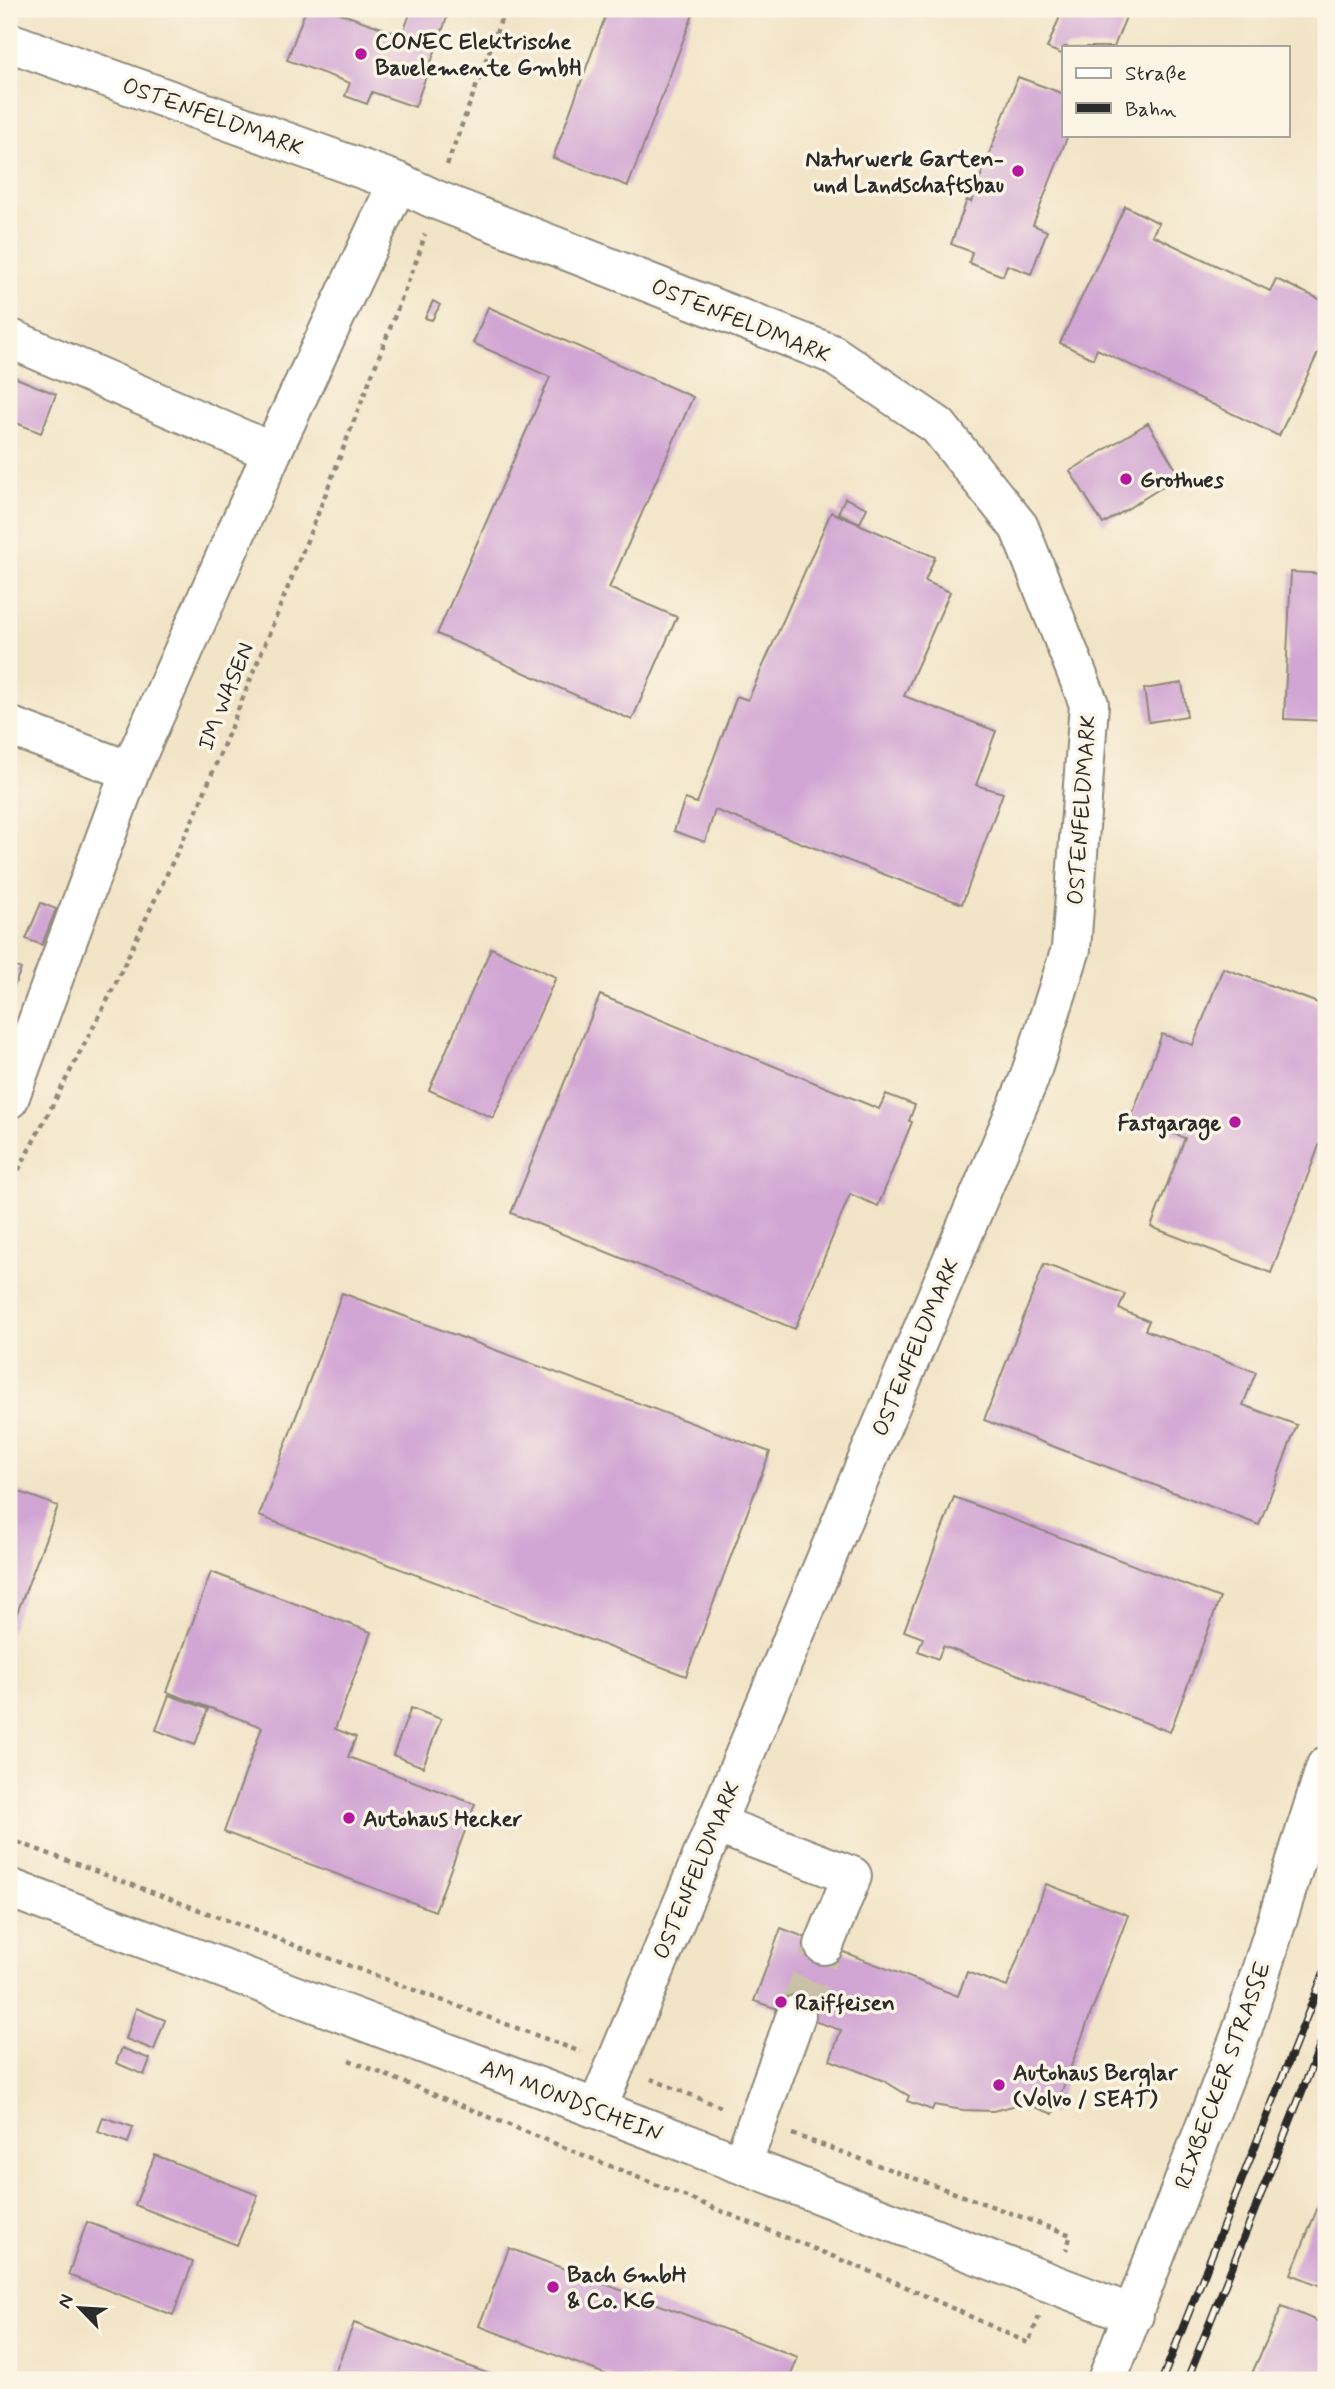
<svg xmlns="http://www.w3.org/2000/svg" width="1335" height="2389" font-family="Mynerve,sans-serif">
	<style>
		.building { fill: #d1a6d4 }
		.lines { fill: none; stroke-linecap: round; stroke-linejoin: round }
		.minor-tunnel { stroke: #cabfa8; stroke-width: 38; stroke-dasharray: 38 19; stroke-linecap: butt }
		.minor-casing { stroke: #8e8879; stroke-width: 42 }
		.major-casing { stroke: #8e8879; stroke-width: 42 }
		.path { stroke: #8e8879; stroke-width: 4.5; stroke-dasharray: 5 5; stroke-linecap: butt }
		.minor { stroke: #fff; stroke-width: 38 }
		.major { stroke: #fff; stroke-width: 38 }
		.rail-casing { stroke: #2b2b2b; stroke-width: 8 }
		.rail { stroke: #fcf5e5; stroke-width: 5; stroke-dasharray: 16; stroke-linecap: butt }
		.poi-dot { fill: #b5179e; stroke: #fcf5e5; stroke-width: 2.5 }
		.labels { text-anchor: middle; stroke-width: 7; stroke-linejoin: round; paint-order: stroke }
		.poi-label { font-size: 23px; font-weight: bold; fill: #2b2b2b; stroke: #fcf5e5; text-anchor: start }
		.street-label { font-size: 23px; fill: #2b2b2b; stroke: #fcf5e5 }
	</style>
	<rect width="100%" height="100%" fill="#fcf5e5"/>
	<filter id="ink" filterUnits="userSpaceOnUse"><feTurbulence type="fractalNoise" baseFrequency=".0143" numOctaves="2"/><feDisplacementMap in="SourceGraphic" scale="14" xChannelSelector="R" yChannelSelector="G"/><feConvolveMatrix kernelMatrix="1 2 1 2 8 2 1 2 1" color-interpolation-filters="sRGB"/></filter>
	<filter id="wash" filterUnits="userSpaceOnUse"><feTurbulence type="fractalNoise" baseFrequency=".00686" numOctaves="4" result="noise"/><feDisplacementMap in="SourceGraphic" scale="28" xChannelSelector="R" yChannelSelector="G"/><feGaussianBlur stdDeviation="1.57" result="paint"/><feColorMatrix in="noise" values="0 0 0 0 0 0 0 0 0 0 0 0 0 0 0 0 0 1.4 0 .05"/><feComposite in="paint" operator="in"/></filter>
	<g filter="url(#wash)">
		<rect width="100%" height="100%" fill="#f2e4c7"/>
		<g id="blocks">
			<path class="building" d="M306,9h22l74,26 10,-26h38l-35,98 -43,-15 -5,12 -22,-8 5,-13 -63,-23z
				M608,9h87l-67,177 -75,-28z
				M1063,9h66l-15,38h-50v8l-17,-7z
				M1018,77l46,17v41h4l-35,90 14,6 -16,43 -24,-9 -4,11 -34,-13 3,-11 -21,-8 16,-44 4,2z
				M1125,206l34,17 -7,12 118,56 6,-12 50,23v34l-47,100 -182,-87 -4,10 -33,-16z
				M433,301l7,4 -8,15 -7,-2z
				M488,307l205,90 -84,191 68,29 -45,103 -195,-86 113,-257 -77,-34z
				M9,375l47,19 -15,39 -32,-13z
				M1148,423l32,53 -77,48 -33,-53z
				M845,498l22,10 -7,15 -22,-10z
				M831,512l104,45 -10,24 25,11 -46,104 92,35 -20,54 27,8 -41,111 -247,-94 -10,32 -31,-11 11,-32 12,4 40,-107 11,4z
				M1291,572l35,2v147l-42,-2z
				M1182,683l5,33 -38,6 -5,-33z
				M41,903l15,6 -14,36 -16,-6z
				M491,948l65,29 -63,141 -64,-28z
				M9,964l12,5 -12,30z
				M1223,968l103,38v121l-55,146 -120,-46 34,-89 -54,-20 31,-84 31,11z
				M600,995l279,114 7,-15 29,11 -6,16 3,1 -34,84 -28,-12 -55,135 -284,-116z
				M1044,1264l81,30 -6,15 30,12 -4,9 111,42 -13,33 54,20 -38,100 -275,-105z
				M342,1293l428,159 -84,224 -427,-160z
				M9,1488l49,18 -49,128z
				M954,1497l266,101 -50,134 -227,-86 -5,13 -20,-8 5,-13 -19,-7z
				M211,1572l160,60 -36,97 21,8 -8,20 127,47 -40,107 -211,-79 38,-105 -95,-35z
				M169,1695l39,14 -13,36 -39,-15z
				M411,1708l30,11 -18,48 -30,-12z
				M1046,1884l82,31 -75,199 -29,-11 -31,8 -30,-1 -29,-5 -2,5 -25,-9 2,-5 -25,-15 -54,-21 11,-30 -87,-29 27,-73 177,68 9,-24 40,15z
				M136,2008l29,12 -11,30 -28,-11z
				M122,2048l28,11 -6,16 -28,-12z
				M103,2117l30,10 -5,16 -30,-11z
				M155,2155l103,40 -21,50 -102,-40z
				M1326,2187v101l-35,-14z
				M87,2222l106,40 -20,53 -105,-40z
				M509,2248l289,109 -9,23h-177l1,-3 -134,-51z
				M1282,2306l44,19v55h-77z
				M354,2323l151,57h-173z"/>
		</g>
	</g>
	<g filter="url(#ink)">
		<use href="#blocks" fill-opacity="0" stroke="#8e8879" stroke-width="2"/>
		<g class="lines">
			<path class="minor-tunnel" d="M796,2015l28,-70"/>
			<g class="minor-casing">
				<path id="minor" d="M9,42l389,140 36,17 398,155 106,72 81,101 70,177 -18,245 -42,130 -168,396 -264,634
					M9,338l263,114 -142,319 -121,328
					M272,452l126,-270
					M9,726l121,45
					M716,1824l136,52 -28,69
					M9,1888l588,221 537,206
					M742,2164l54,-149"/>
			</g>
			<g class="major-casing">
				<path id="major" d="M1107,2380l134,-346 85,-268"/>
			</g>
			<path class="path" d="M447,165l58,-156
				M9,1188l99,-189 90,-191 119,-292 103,-265 5,-17
				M9,1839l572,213
				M349,2060l542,220 137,63 11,-26
				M651,2079l70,28
				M792,2134l279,101 -5,15"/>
			<use href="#minor" class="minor"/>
			<use href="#major" class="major"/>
			<g class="rail-casing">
				<path id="rail" d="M1162,2380l164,-412
					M1187,2380l139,-349"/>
			</g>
			<use href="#rail" class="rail"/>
		</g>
	</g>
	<g class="poi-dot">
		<circle cx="361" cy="54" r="7"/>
		<circle cx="1018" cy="171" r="7"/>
		<circle cx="1126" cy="479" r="7"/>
		<circle cx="1235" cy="1122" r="7"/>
		<circle cx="349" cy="1818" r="7"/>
		<circle cx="781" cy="2002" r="7"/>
		<circle cx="999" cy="2085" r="7"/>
		<circle cx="553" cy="2287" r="7"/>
	</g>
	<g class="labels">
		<g class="poi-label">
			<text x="375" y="49">CONEC Elektrische<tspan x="375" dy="26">Bauelemente GmbH</tspan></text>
			<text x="1004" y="166" text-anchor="end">Naturwerk Garten-<tspan x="1004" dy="26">und Landschaftsbau</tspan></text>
			<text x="1140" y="487">Grothues</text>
			<text x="1221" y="1130" text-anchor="end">Fastgarage</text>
			<text x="363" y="1826">Autohaus Hecker</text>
			<text x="795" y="2010">Raiffeisen</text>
			<text x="1013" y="2080">Autohaus Berglar<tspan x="1013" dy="26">(Volvo / SEAT)</tspan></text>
			<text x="567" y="2282">Bach GmbH<tspan x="567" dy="26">&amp; Co. KG</tspan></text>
		</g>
		<g class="street-label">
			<text transform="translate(213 116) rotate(20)" y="8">OSTENFELDMARK</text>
			<text transform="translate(741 320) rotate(22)" y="8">OSTENFELDMARK</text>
			<text transform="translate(225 696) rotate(-68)" y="8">IM WASEN</text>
			<text transform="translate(1081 810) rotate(-86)" y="8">OSTENFELDMARK</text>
			<text transform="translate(915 1347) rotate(-67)" y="8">OSTENFELDMARK</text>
			<text transform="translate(696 1870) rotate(-67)" y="8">OSTENFELDMARK</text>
			<text transform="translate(1222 2075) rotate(-70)" y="8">RIXBECKER STRASSE</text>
			<text transform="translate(572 2100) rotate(21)" y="8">AM MONDSCHEIN</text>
		</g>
	</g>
	<rect width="1335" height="2389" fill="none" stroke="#fcf5e5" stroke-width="35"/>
	<rect x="1062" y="46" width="228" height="91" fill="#fcf5e5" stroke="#a8a49b" stroke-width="2"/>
	<rect x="1076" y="68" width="35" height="10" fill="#ffffff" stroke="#a8a49b" stroke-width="2"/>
	<text x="1125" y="80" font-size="21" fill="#2b2b2b">Straße</text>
	<rect x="1076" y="103" width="35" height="10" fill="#2b2b2b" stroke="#a8a49b" stroke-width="2"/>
	<text x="1125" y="116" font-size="21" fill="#2b2b2b">Bahn</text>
	<g transform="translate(80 2308) rotate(295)" stroke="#fcf5e5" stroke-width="5" paint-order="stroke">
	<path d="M0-5L12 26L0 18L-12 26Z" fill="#2b2b2b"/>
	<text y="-10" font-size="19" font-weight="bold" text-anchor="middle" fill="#2b2b2b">N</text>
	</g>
</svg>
